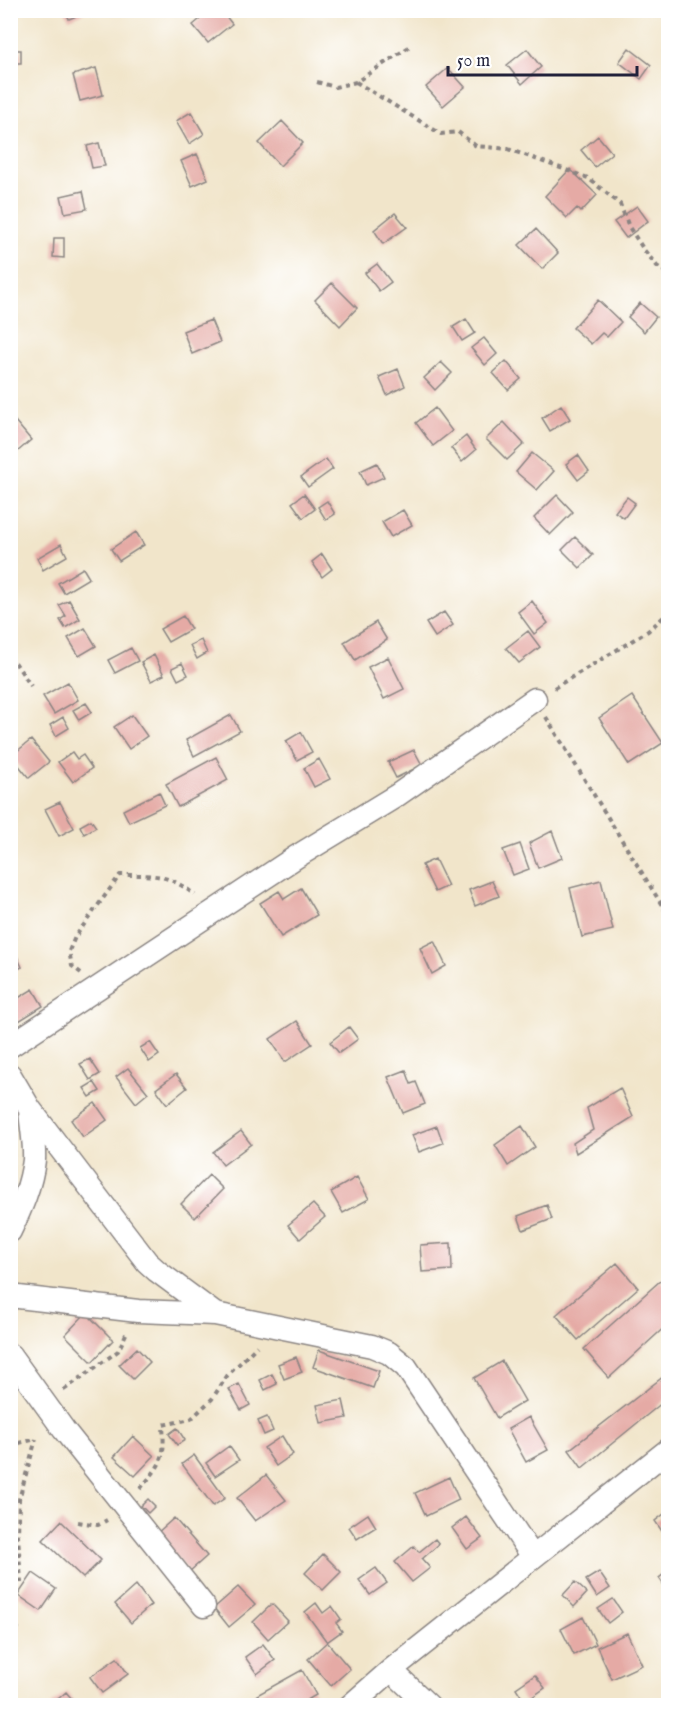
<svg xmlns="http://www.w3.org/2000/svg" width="679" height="1716" font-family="'IM FELL English',serif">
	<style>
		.building { fill: #e5aaa5 }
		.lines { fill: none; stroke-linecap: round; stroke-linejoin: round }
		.minor-casing { stroke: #8a8482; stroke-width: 25 }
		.path { stroke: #8a8482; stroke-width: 4; stroke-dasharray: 4.5 4.5; stroke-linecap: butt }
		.minor { stroke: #fff; stroke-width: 22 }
	</style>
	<rect width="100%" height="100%" fill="#fff"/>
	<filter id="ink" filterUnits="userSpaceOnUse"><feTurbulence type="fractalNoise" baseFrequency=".0167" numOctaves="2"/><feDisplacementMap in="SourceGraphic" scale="12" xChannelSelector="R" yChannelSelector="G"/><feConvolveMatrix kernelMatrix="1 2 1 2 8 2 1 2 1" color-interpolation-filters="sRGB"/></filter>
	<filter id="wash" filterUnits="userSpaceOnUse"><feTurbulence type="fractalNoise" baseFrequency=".008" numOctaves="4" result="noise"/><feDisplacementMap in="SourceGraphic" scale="24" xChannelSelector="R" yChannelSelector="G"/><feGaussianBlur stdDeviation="1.35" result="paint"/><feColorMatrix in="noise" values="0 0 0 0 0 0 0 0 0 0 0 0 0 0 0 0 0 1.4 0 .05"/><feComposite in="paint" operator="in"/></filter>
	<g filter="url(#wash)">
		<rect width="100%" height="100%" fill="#f1e5ca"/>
		<g id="blocks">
			<path class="building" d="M65,10h18l1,3 -15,6z
				M211,10h10l11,14 -24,19 -15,-18z
				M629,48l22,17 -10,14 -22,-17z
				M527,49l14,18 -19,17 -15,-19z
				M10,50h11v13h-11z
				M96,68l7,27 -23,6 -7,-26z
				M448,68l17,19 -22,19 -17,-19z
				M191,112l13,22 -15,10 -13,-23z
				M282,121l21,22 -23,23 -21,-23z
				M598,136l14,17 -17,14 -14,-17z
				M99,143l6,23 -13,2 -5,-22z
				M197,154l11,25 -16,7 -11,-25z
				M570,169l27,26 -16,17 -4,-4 -10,10 -22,-22z
				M83,191l4,18 -22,4 -4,-17z
				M637,206l11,15 -22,17 -12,-16z
				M395,213l12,14 -24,17 -9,-14z
				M536,229l22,24 -16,16 -23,-24z
				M54,238h10v20l-11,-1z
				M377,264l14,18 -12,9 -14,-18z
				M332,283l25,25 -17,18 -25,-26z
				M598,300l23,22 -14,15 -5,-4 -11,11 -18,-16z
				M640,303l16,14 -12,15 -16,-15z
				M466,319l9,14 -13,8 -9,-14z
				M211,320l9,22 -28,12 -9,-23z
				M484,338l13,16 -12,11 -14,-17z
				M506,361l15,18 -13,11 -15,-17z
				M441,362l11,11 -17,17 -11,-12z
				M398,369l7,17 -18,9 -8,-18z
				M561,405l9,14 -20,12 -8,-13z
				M435,408l17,23 -19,15 -17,-23z
				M15,421l16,19 -14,12 -7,-8v-19z
				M504,422l20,22 -17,16 -21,-21z
				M466,436l10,14 -14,12 -11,-14z
				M532,453l22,18 -17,19 -21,-18z
				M578,455l11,16 -11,9 -12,-16z
				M326,459l7,10 -25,18 -7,-10z
				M377,463l7,14 -18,8 -6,-14z
				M304,494l11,15 -12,9 -11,-15z
				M557,495l16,17 -23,23 -16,-17z
				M627,497l8,6 -11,15 -9,-6z
				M327,501l8,13 -9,6 -8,-13z
				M403,510l9,15 -21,12 -9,-15z
				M136,532l8,13 -25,16 -8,-12z
				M575,537l18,18 -13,13 -18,-18z
				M61,544l6,12 -24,14 -6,-12z
				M322,554l10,15 -10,8 -10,-15z
				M83,568l6,10 -25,15 -6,-10z
				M69,600l11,19 -15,9 -5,-8 6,-4 -7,-11z
				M532,601l16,22 -14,11 -16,-22z
				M444,612l9,13 -18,12 -9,-14z
				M183,616l8,13 -23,13 -8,-13z
				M376,622l11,18 -32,20 -11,-18z
				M85,628l11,18 -17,10 -11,-18z
				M528,631l12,16 -21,16 -13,-15z
				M201,640l6,13 -10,6 -7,-14z
				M131,648l7,13 -23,12 -7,-13z
				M154,655l10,20 -13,6 -10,-19z
				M388,657l16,32 -20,10 -16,-32z
				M182,663l6,12 -10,5 -6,-12z
				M68,682l10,18 -24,14 -11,-18z
				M632,696l31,47 -34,22 -30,-47z
				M86,703l6,9 -13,8 -6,-10z
				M132,715l15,21 -18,13 -15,-22z
				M231,715l9,16 -46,25 -8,-16z
				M63,717l6,11 -13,8 -6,-11z
				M301,732l11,20 -15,8 -11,-19z
				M31,740l18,22 -20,16 -18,-22z
				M414,750l8,15 -26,13 -8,-16z
				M72,752l5,7 6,-4 9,13 -19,14 -15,-20z
				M216,757l12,23 -50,27 -12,-23z
				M319,759l11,20 -16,8 -10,-19z
				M159,792l6,13 -36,17 -6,-12z
				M60,802l14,26 -15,8 -14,-27z
				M91,820l5,7 -12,7 -4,-8z
				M552,831l10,27 -24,10 -9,-25z
				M520,844l9,25 -16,6 -10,-25z
				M435,859l13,27 -13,6 -13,-27z
				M601,880l12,50 -31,7 -12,-49z
				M492,881l7,15 -24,10 -6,-16z
				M301,888l16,27 -36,22 -21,-34 19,-12 5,8z
				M10,941l12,26 -12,5z
				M434,941l12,25 -14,8 -12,-26z
				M33,989l10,17 -29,18 -4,-7v-14z
				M297,1021l15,23 -27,18 -15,-23z
				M349,1027l9,12 -19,14 -9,-11z
				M150,1042l9,13 -10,7 -9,-14z
				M90,1059l10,15 -10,6 -10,-16z
				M128,1068l20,25 -12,10 -20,-26z
				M406,1070l5,14 5,-2 9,22 -22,9 -15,-36z
				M176,1074l11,14 -20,16 -11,-15z
				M94,1082l6,9 -10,6 -6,-9z
				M620,1088l13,29 -57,36 -3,-10 20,-13 -6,-22z
				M95,1103l12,17 -24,17 -12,-17z
				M437,1126l6,17 -24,9 -7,-17z
				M522,1126l13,21 -27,19 -13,-21z
				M241,1131l10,13 -28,21 -10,-13z
				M209,1175l14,14 -28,29 -14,-14z
				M357,1177l12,22 -26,14 -12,-21z
				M313,1204l12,13 -25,22 -12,-14z
				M547,1205l5,14 -29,11 -5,-14z
				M451,1243l1,27 -30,2 -2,-27z
				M617,1263l21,25 -60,52 -22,-25z
				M661,1280l7,8v36l-59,54 -25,-29z
				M86,1313l27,27 -21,22 -27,-27z
				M137,1348l13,14 -17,17 -14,-14z
				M319,1350l60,21 -6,17 -60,-21z
				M296,1357l6,15 -18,7 -6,-15z
				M502,1361l23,40 -28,17 -23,-40z
				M668,1373v25l-86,70 -13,-18z
				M272,1374l5,10 -12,6 -5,-10z
				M239,1384l11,21 -9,5 -12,-21z
				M343,1400l4,18 -26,5 -4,-18z
				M267,1417l6,14 -9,4 -6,-14z
				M529,1417l19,33 -22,12 -18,-33z
				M177,1428l8,12 -8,5 -8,-11z
				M133,1436l21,20 -19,20 -21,-19z
				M282,1436l11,18 -17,12 -12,-18z
				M229,1446l10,14 -24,16 -9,-13z
				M194,1455l31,43 -12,8 -31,-42z
				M266,1475l20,25 -31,21 -18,-23z
				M449,1477l10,23 -33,16 -11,-23z
				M148,1499l7,7 -7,7 -7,-7z
				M668,1511v29l-13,-19z
				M368,1514l8,13 -19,12 -8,-12z
				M466,1517l16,21 -15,11 -15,-21z
				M174,1518l33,38 -18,16 -33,-38z
				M61,1521l40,39 -18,18 -40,-38z
				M435,1539l4,5 -17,15 8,9 -18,14 -17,-20 19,-16 5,6z
				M323,1554l18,18 -18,18 -18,-17z
				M376,1568l11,15 -17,12 -11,-15z
				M668,1571v20l-9,-13z
				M599,1572l11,16 -13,9 -11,-17z
				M33,1573l23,16 -15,22 -23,-16z
				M575,1582l12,11 -13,14 -11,-12z
				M136,1585l15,20 -20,18 -16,-19z
				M238,1587l17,18 -26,22 -15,-19z
				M613,1599l9,13 -14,11 -10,-14z
				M316,1603l7,10 9,-7 9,13 -5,4 6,8 -15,11 23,27 -19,17 -23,-27 19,-17 -22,-30z
				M272,1604l16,17 -20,18 -15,-17z
				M583,1617l13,27 -22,11 -13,-26z
				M10,1619l9,9 -9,8z
				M627,1633l15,32 -30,14 -15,-32z
				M263,1644l12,16 -18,14 -12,-17z
				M117,1658l11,16 -26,19 -12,-16z
				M302,1670l14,25 -19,11h-34l-6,-11z
				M535,1675l10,13 -20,14 -9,-14z
				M66,1692l12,14h-28z"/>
		</g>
	</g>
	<g filter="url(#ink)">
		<use href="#blocks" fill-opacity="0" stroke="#8a8482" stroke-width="1.5"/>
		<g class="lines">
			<g class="minor-casing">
				<path id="minor" d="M10,1046l286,-189 100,-61 139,-97
					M10,1075l20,34 117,153 10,9 58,43 157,32 17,7 17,14 127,190
					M10,1231c11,-23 21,-45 24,-71 1,-16 -3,-34 -4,-51
					M10,1296l128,15 77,3
					M10,1355l54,75 140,176
					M391,1670l38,36
					M350,1706l41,-36 277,-220"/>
			</g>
			<path class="path" d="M317,82l18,5 21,-5 56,-37
				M356,82l85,52 17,-2 18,14 32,3 80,29 32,26 9,23 15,23 13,16 11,8
				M10,655l21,31
				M554,688l94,-57 20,-18
				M546,717l122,198
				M81,973l-9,-7 -3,-15 6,-14 45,-62c34,0 47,-2 75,20
				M64,1390l54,-39 9,-19
				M10,1445l26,-6
				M140,1489c23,-27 25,-29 23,-64l28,-6 21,-20 15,-23 30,-30
				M78,1522l20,3 9,-5
				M21,1583l-3,-48 1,-36 17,-60"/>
			<use href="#minor" class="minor"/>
		</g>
	</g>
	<rect width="679" height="1716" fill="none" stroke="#fff" stroke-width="36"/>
	<path d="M448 66v9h189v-9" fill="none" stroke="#22223b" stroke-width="3"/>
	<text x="457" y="66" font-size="18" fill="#22223b" stroke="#ffffff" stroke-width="4.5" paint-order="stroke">50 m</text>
</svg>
